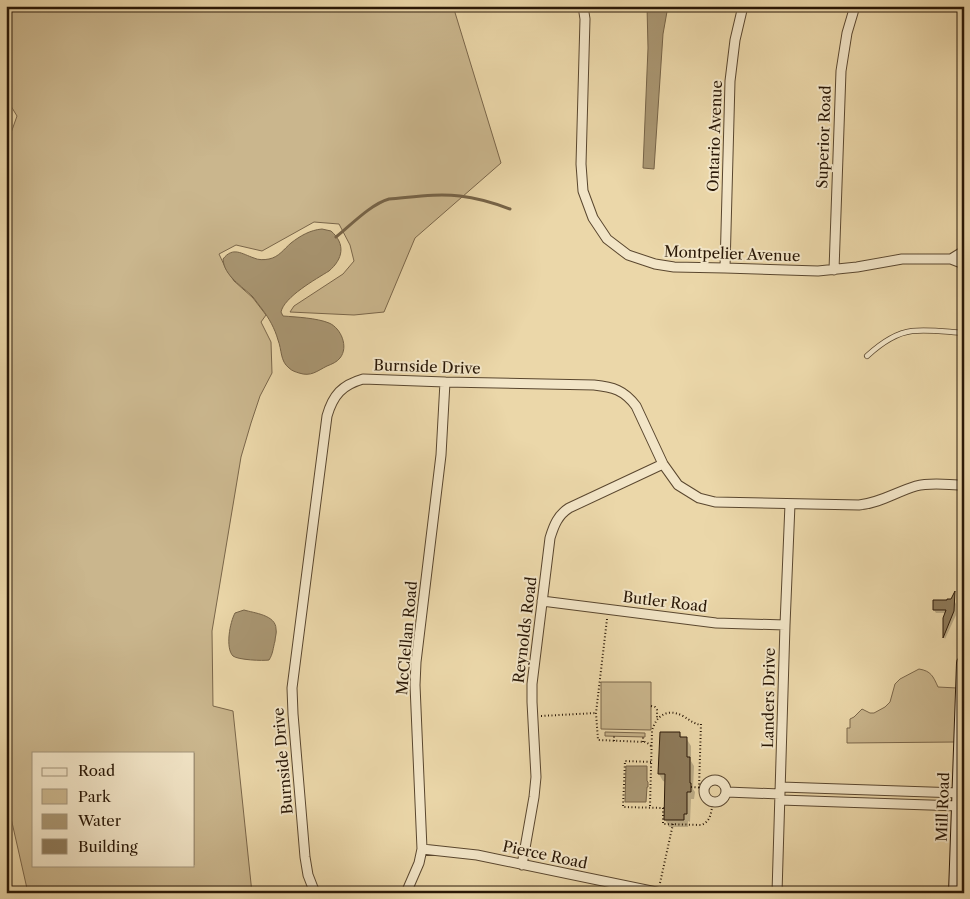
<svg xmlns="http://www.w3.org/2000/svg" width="970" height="899" font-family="'Libre Caslon Text',serif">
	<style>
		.green { fill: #cab68d; stroke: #7a664a; fill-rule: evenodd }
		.water { fill: #a99672; stroke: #766347 }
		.shadow { fill: #0003 }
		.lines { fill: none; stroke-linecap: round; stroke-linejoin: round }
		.stream { stroke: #766347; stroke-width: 3 }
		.building { fill: #8e7b5b; stroke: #291706 }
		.lane-casing { stroke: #5a472f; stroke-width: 6 }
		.street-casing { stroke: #5a472f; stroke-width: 11 }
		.secondary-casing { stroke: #291706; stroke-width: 16 }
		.path { stroke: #291706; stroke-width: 2; stroke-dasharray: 1 2.5; stroke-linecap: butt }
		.lane { stroke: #f2e5c7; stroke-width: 4.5 }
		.street { stroke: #f2e5c7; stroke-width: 9 }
		.secondary { stroke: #f2e5c7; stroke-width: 14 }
		.labels { text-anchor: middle; stroke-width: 4; stroke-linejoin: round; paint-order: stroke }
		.street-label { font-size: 15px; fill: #291706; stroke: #f2e5c7 }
	</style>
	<rect width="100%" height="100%" fill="#ebd7a9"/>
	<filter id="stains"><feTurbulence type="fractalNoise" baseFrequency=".004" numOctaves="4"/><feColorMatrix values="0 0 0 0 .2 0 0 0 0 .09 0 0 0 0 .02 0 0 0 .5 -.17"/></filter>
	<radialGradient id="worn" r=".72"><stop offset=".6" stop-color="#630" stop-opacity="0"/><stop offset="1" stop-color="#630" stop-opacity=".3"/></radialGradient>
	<path class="green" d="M6,6h447l48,157 -86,75 -31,74 -30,3 -64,-3 4,-6 49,-32 11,-13 -4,-16 -11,-21 -25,-2 -52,29 -26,-6 -17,9 7,15 8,12 19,17 13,17 -5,7 10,20 1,31 -12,23 -9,27 -10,34 -29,174 1,75 20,5 19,182h-224l-17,-75 -5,1v-672l11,-31 -11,-18zM34,753h160v112h-160z
		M919,669c12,2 14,7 19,18l19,1 -2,54 -108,1v-15h3v-9l4,-2 8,-8 8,4h4l11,-6 5,-5 5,-18 5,-5z
		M601,682h50v48l-50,-1z
		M605,732l40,1v4l-40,-1z"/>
	<path class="water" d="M647,6h21l-5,28 -9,135 -11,-1 5,-120z
		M322,229l9,2c15,13 12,28 -2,40 -13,8 -45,26 -48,41l2,4c13,1 34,2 46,7 12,5 20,24 11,35 -3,4 -8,6 -13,8 -10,5 -16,11 -28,7 -3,-1 -7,-2 -10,-5 -9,-7 -7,-18 -11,-28 -3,-11 -9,-22 -16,-31 -3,-4 -6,-8 -9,-12 -11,-11 -29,-21 -30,-38 10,-13 19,-5 31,-1 4,2 10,2 15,1 10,-2 15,-10 22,-16 9,-7 19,-13 31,-14z
		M244,610c10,3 32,5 32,19 1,4 -1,8 -1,12 -2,7 -2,13 -6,19 -6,1 -31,0 -36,-4 -8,-8 -3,-34 2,-43z
		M626,766h21v15l1,1v5h-1l-1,15h-21z"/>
	<path class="shadow" d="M954,600l2,4v11l-11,24 -1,-2v-19l2,-5h-10l-2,-3z
		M680,733l2,5h4l5,8v15l3,5 -1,23 2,3 -1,7h-3l-1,23 -2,-1v6h-19l-4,-8 1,-37 -3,-1 -4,-7z"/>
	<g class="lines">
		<path class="stream" d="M336,237c15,-12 35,-33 53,-38 24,-2 48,-6 71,-3 18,2 34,7 50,13"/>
	</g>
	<path class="building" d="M955,591l-1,20 -11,27v-20l3,-8h-13v-10h14v-1h4z
		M660,732h20v5h7v20h3v26h1v9h-4v22h-3v6h-20l1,-46h-7z"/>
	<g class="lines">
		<g class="lane-casing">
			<path id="lane" d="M867,356c12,-11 28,-23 45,-25 17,-2 35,1 52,2"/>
		</g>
		<g class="street-casing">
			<path id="street" d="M583,6l2,13 -4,145 2,27 10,27 14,21 21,16 27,9 19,3 51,1 93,3 39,-4 45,-8h49
				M964,251l-13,8 13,5
				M725,268l5,-187 5,-41 8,-34
				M834,270l7,-199 6,-38 8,-27
				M542,601l174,22 69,2
				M704 791a11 11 0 1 1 22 0a11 11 0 1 1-22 0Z
				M781,787l178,6
				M727,792l53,2
				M780,800l179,6
				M422,849l55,6 184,38
				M522,865l12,-68 2,-20 -4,-75v-18l18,-146c4,-13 8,-23 19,-30l94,-44
				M315,893l-7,-18 -3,-18 -12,-143 -1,-26 35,-272c6,-21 15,-31 36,-37l82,3 149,3c19,2 30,5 42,21l27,58 15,21 21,13 16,4 144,3c21,-2 37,-13 57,-19 15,-4 32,-1 48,-1
				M406,893l13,-30 3,-14 -7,-164 1,-23 25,-207 4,-73
				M777,893l8,-268 5,-121"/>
		</g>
		<g class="secondary-casing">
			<path id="secondary" d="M956,893l8,-230"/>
		</g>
		<path class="path" d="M607,619l-11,94 2,27 47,2 4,2 3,3
			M651,706l4,1 2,3v9
			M541,716l55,-3
			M614,741v-5
			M643,742v-6
			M651,762l-26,-1 -2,46 40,1v16l38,1c10,-3 10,-13 12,-23
			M691,787l14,1
			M699,788l2,-65
			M650,806l2,-75c4,-16 16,-23 31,-15 7,4 9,7 18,9
			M660,883l13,-59"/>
		<use href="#lane" class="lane"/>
		<use href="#street" class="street"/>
		<use href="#secondary" class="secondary"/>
	</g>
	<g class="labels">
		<g class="street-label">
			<text transform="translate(715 136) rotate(-88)" y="5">Ontario Avenue</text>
			<text transform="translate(824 137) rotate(-88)" y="5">Superior Road</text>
			<text transform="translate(732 254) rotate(2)" y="5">Montpelier Avenue</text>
			<text transform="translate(427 367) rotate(2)" y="5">Burnside Drive</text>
			<text transform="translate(665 602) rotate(7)" y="5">Butler Road</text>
			<text transform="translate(525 630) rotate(-83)" y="5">Reynolds Road</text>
			<text transform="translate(407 638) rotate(-85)" y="5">McClellan Road</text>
			<text transform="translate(769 698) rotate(-89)" y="5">Landers Drive</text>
			<text transform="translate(283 761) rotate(-95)" y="5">Burnside Drive</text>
			<text transform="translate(943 807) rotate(-88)" y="5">Mill Road</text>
			<text transform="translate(545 855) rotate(12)" y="5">Pierce Road</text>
		</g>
	</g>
	<rect width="970" height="899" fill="none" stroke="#ebd7a9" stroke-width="25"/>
	<rect x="8" y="8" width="955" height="884" fill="none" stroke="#291706" stroke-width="2.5"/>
	<rect x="12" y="12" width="945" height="874" fill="none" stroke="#291706"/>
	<rect x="32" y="752" width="162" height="115" fill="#f2e5c7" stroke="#a2937a"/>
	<rect x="42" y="768" width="25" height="8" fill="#f2e5c7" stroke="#a2937a"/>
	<text x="78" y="776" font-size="15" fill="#291706">Road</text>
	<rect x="42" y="789" width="25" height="15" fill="#cab68d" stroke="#a2937a"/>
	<text x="78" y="802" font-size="15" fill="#291706">Park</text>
	<rect x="42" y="814" width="25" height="15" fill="#a99672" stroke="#a2937a"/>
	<text x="78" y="826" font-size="15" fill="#291706">Water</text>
	<rect x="42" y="839" width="25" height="15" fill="#8e7b5b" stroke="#a2937a"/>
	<text x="78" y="852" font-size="15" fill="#291706">Building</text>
	<rect width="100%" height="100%" filter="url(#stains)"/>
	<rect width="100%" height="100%" fill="url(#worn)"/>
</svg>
